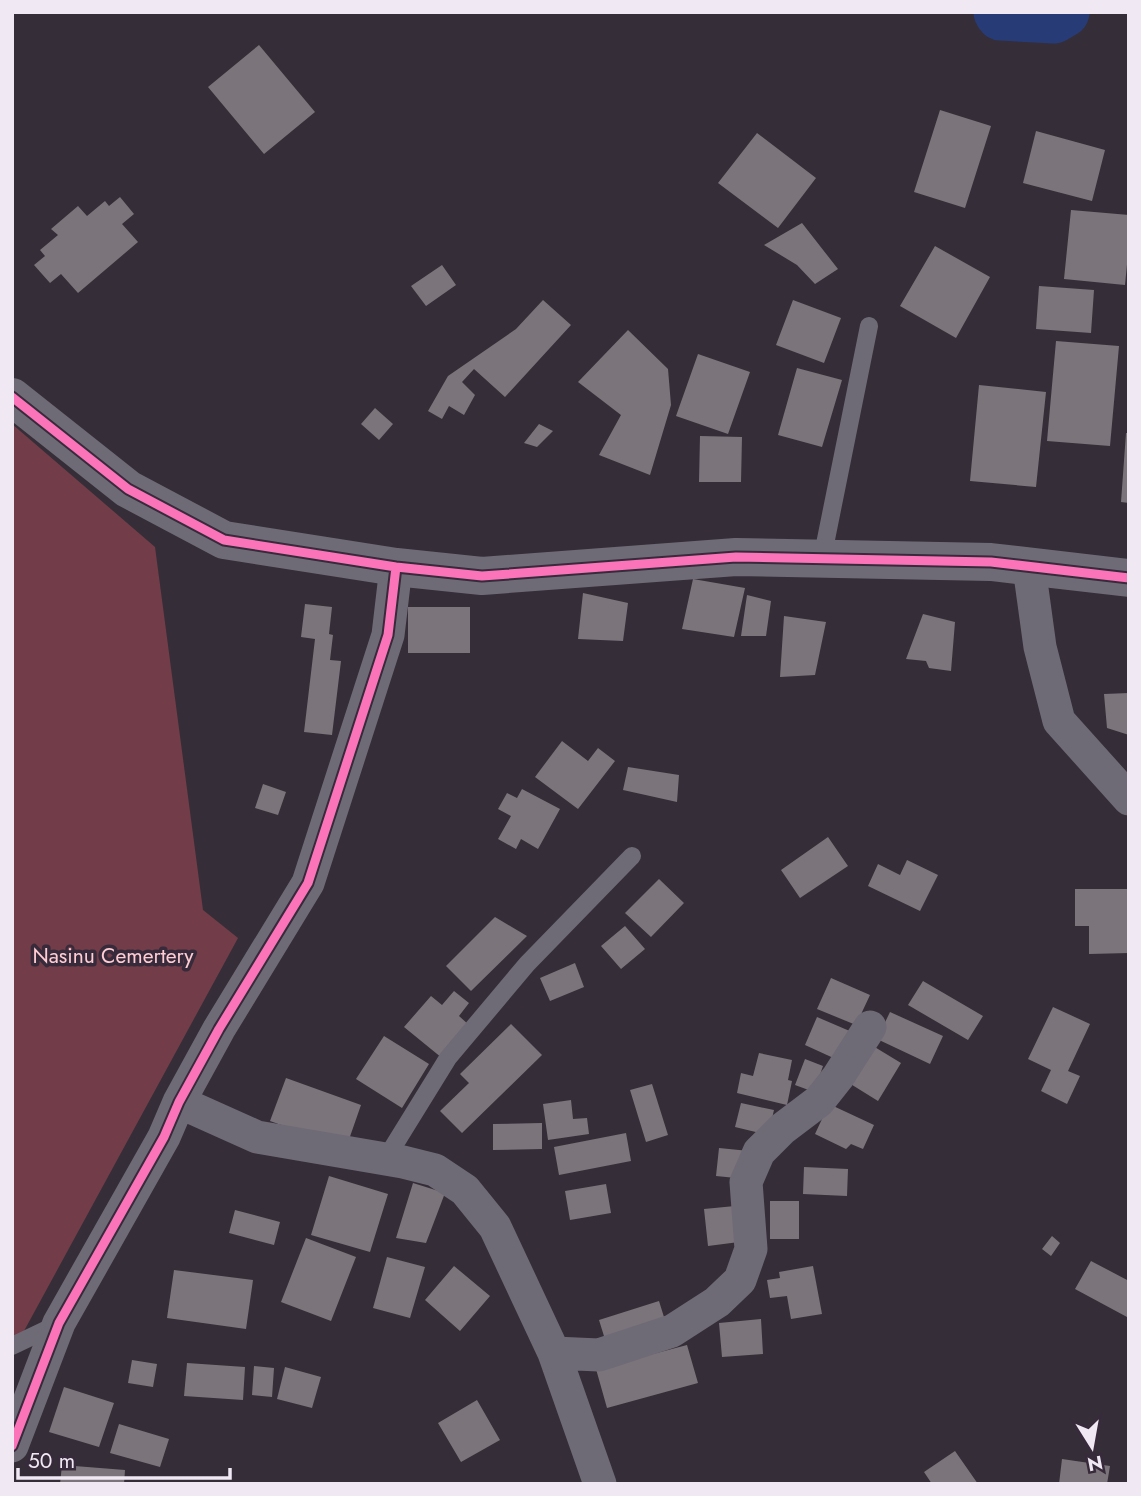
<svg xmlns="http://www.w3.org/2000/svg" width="1141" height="1496" font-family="Jost,sans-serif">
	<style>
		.green { fill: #723d48 }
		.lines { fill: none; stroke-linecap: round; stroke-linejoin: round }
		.river { stroke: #273c77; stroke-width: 51 }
		.building { fill: #7c747b }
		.service { stroke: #6e6b77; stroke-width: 18 }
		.minor { stroke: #6e6b77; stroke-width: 33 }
		.tertiary { stroke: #6e6b77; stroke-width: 38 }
		.cycleway-casing { stroke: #372b3b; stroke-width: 13 }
		.cycleway { stroke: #fb73b8; stroke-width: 9 }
		.labels { text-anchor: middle; stroke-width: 7; stroke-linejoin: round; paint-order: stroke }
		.park-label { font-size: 21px; fill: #ffcdd3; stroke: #372b3b }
	</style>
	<rect width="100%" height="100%" fill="#352e38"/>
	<path class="green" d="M12,424l143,123 48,363 35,28 -226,415z"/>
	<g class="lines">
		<path class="river" d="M999,12l2,3 53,3 10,-6"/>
	</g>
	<path class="building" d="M259,45l56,67 -51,42 -56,-67z
		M940,110l51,16 -26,82 -51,-16z
		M1036,131l69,19 -13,51 -69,-18z
		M757,133l59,45 -38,50 -60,-45z
		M120,197l14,17 -12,10 16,18 -60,51 -17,-19 -11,9 -16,-18 11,-9 -5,-6 18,-15 -7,-6 27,-23 9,10 18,-15 4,5z
		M1071,210l58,5v29l-4,41 -61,-6z
		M802,223l36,46 -23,15 -18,-19 -33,-20z
		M935,246l55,31 -34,61 -56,-32z
		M442,265l14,20 -30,21 -15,-20z
		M1039,286l55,4 -3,43 -55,-4z
		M543,300l28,25 -66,72 -31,-28 -12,13 13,13 -11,20 -15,-9 -7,13 -14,-8 20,-35 68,-47z
		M793,300l48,18 -17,45 -48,-18z
		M628,330l40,39 3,36 -21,70 -51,-20 22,-40 -43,-33z
		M1056,341l63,5 -9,100 -63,-5z
		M698,354l52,18 -22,62 -52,-18z
		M797,368l45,12 -20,67 -44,-12z
		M979,385l67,7 -10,95 -66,-6z
		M375,408l18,16 -14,16 -18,-16z
		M539,424l14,7 -16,16 -13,-4z
		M1126,433h3v70l-8,-1z
		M700,436l42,1 -1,45h-42z
		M693,579l52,9 -11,49 -52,-8z
		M583,593l45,10 -5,38 -45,-2z
		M747,595l24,6 -5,35h-25z
		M305,604l27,3 -3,27 4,1 -3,25 11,1 -9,74 -28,-3 11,-93 -14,-2z
		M408,607h62v46h-62z
		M923,614l32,8 -4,49 -22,-3 -3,-7 -20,-2z
		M784,616l42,6 -11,53 -35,2z
		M1129,693v42l-22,-7 -3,-34z
		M562,741l26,20 10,-13 17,13 -37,48 -43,-32z
		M628,767l51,8 -2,27 -54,-12z
		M263,784l23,8 -8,23 -23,-7z
		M522,789l38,20 -22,40 -17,-10 -5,10 -18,-10 13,-23 -13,-7 9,-16 10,5z
		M828,837l20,29 -48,32 -19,-28z
		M907,860l31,15 -18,36 -52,-25 10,-22 22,11z
		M659,879l25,24 -33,34 -26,-24z
		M1075,889h54v64l-40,1v-28h-14z
		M495,917l32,19 -56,55 -25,-25z
		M625,926l20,23 -24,20 -20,-23z
		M575,963l9,24 -34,14 -10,-23z
		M831,978l39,17 -14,30 -39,-16z
		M923,981l60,35 -15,24 -60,-35z
		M454,991l15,12 -10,13 10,9 -27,33 -38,-31 27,-31 11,9z
		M1053,1007l37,17 -22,47 12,5 -13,28 -26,-13 10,-21 -23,-11z
		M890,1012l53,24 -13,28 -53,-25z
		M817,1017l35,15 -12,29 -35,-16z
		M511,1024l31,31 -80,78 -22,-22 29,-28 -9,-9z
		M384,1036l45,28 -27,44 -46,-29z
		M873,1046l28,17 -23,38 -29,-18z
		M759,1053l33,7 -4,20 4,1 -5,24 -50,-12 4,-20 12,3z
		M805,1059l18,7 -9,26 -19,-7z
		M286,1078l75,27 -15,43 -76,-27z
		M652,1084l16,51 -22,7 -16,-52z
		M571,1100l2,19 14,-1 2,16 -41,6 -5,-36z
		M741,1103l33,7 -6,25 -33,-8z
		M829,1104l45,21 -11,24 -12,-5 -5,5 -31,-15z
		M542,1123v26l-49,1v-26z
		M626,1133l5,28 -72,14 -5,-28z
		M719,1148l30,3 -3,28 -30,-3z
		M804,1167l44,2 -1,27 -44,-2z
		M329,1176l59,18 -18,58 -59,-17z
		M413,1183l32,10 -19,50 -30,-5z
		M606,1184l5,29 -41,7 -5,-29z
		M770,1201h29v38h-29z
		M735,1206l4,36 -31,4 -4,-37z
		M235,1210l45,12 -6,23 -45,-12z
		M1052,1236l8,7 -9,13 -9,-7z
		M306,1238l50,19 -25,64 -50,-19z
		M387,1257l38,10 -15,51 -37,-10z
		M1091,1261l38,20v33l-2,3 -52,-28z
		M454,1266l36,30 -30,35 -35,-31z
		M813,1266l9,48 -31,5 -4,-23 -17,2 -3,-18 13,-2 -1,-6z
		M174,1270l79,10 -7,49 -79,-11z
		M659,1301l9,29 -60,19 -9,-29z
		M761,1319l2,35 -41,3 -3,-34z
		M687,1345l11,38 -91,25 -11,-39z
		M132,1360l25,4 -4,23 -25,-4z
		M187,1363l58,4 -2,33 -59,-4z
		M254,1366l20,2 -2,29 -20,-2z
		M285,1367l36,10 -9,31 -35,-9z
		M64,1387l50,16 -15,44 -50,-15z
		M477,1400l23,40 -39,22 -23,-39z
		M119,1424l50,15 -9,28 -50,-14z
		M955,1451l23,33h-46l-8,-12z
		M1062,1459l48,7 -3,18h-48z
		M62,1465l63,5 -1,14h-64z"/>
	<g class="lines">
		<path class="service" d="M822,559l47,-233
			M385,1160l63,-102 79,-94 105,-108
			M12,1346l44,-21"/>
		<path class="minor" d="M1029,567l11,80 19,74 70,78
			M179,1102l78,35 146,25 32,8 30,20 30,37 59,126 46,131
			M554,1353l45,2 73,-24 45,-29 23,-22 11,-31 -5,-67 13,-30 23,-23 37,-28 19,-24 32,-50
			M12,1446l47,-123 105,-186 15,-35 40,-73 89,-146 80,-248 8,-68"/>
		<path class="tertiary" d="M12,397l116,92 96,51 172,27 86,9 254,-19 255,5 138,16"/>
		<g class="cycleway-casing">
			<path id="cycleway" d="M12,397l116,92 96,51 172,27 86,9 254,-19 255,5 138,16
				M12,1446l47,-123 105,-186 15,-35 40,-73 89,-146 80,-248 8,-68"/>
		</g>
		<use href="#cycleway" class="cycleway"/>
	</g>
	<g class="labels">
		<g class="park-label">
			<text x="113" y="963">Nasinu Cemertery</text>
		</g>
	</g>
	<rect width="1141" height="1496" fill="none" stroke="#f0e8f3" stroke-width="28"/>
	<g transform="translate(1092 1447) rotate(169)" stroke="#372b3b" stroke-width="5" paint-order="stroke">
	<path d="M0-5L12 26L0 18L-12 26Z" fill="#f0e8f3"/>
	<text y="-10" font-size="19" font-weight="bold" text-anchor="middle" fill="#f0e8f3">N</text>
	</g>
	<path d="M18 1468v10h212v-10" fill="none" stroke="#f0e8f3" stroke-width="3.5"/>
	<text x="28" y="1468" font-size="21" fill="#f0e8f3" stroke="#372b3b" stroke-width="5" paint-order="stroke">50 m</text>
</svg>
